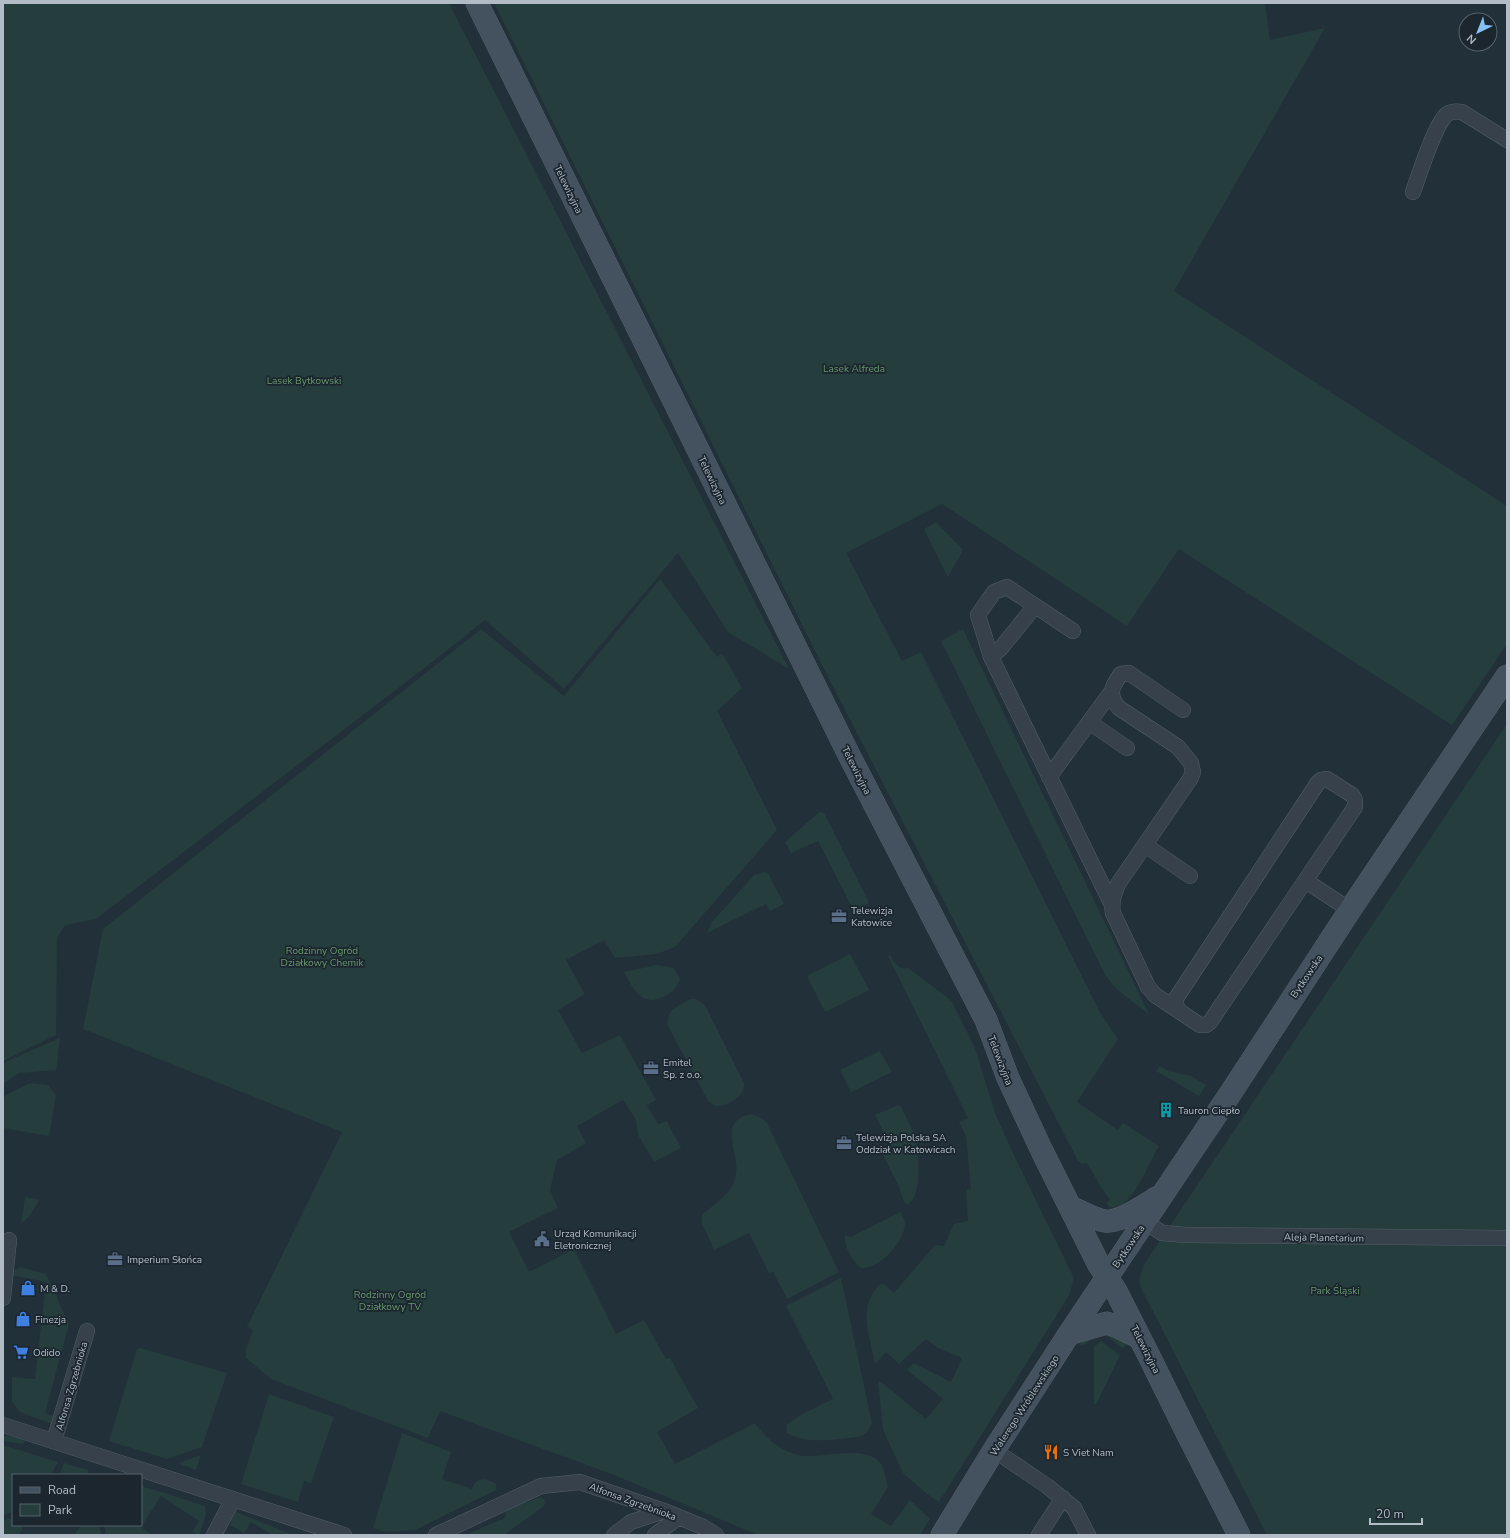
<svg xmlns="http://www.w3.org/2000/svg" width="1510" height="1538" font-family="'Nunito Sans',sans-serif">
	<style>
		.green { fill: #253d3c }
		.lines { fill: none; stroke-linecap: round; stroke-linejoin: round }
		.street-casing { stroke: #545f68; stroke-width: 16 }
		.secondary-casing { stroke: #545f68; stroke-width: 23 }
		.street { stroke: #36414b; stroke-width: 15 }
		.secondary { stroke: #44515e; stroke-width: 22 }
		.labels { text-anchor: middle; stroke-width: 3.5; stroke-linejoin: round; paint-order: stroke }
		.street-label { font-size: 10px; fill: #b1bcc7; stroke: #1b262f }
		.park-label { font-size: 10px; fill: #68986d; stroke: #1b262f }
		.poi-label { font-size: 10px; fill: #b1bcc7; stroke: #1b262f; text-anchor: start }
	</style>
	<rect width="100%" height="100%" fill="#22303a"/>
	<path class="green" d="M3,3h446l340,666 -61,-37 -50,-79 -114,136 -79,-69 -50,40 -339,259 -31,6 -8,13 -1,97 -53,26z
		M494,3h771l5,37 55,-12 -151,263 333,215v138l-55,81 -273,-176 -52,77 -185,-122 -96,49 56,108 19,-9 178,359 19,28 -41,63 41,28 5,-7 36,23c-9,15 -21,46 -34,56 -4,4 -10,5 -15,6l-4,-5 4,-3 -9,-13 -14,-24 -5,1 -4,-3 -254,-492z
		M936,522l27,28 -15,27 -24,-48z
		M660,579l57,78 5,-4 20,35 -25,23 60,119 -102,117 -18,7 -42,4 -11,-18 -38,20 19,34 -27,16 24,43 38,-18 36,65 -9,5 11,19 9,-3 14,27 -27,14 -16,-27 -2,-15 -13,-20 -46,26 9,17 -29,17 -7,30 8,18 -49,24 20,40 45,-23 42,85 28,-14 22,39 4,-1 28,50 -41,24 18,32 80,-41c12,17 28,30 49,33 20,2 64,-12 77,8 4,6 5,16 7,23l-17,27 20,12 19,-26 20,19 -10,16h-162l-144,-60 -174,-64 -12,27 -157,-59 -25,-21v-9l7,-19 -6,-3 95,-195 -259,-103 20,-100 378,-300 83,67z
		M963,629l186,385c-17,-13 -34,-23 -45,-41l-163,-332z
		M1507,724v141l-2,-2 2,3v669h-240l-127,-249c-1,-9 1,-15 5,-23z
		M819,812l5,1 45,90 -15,8 -36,-70 -27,12 -6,-11z
		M765,872l4,3 15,29 -14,7 -4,-7 -59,29 5,-11 42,-47z
		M850,954l19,36 -44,22 -18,-36z
		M890,955c3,6 8,13 15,14l2,-2 41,31 5,6 22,44 20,65 17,38 60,123 2,5 -5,16 -14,23 -116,184 -12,-8 -24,-21 -20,-43 -5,-49h2l46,38 17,-20 -36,-29 6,-7 38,19 11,-24 -24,-10 -12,-9 -27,25 -13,-12 -11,12c-6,-30 -18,-56 5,-80l5,1 9,8 41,-48 9,1 10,-22 14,-3 -2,-31 5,-1 -5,-53 -7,-14 9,-4 -80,-162z
		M657,965l17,3 6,11c-2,7 -7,13 -13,16 -24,14 -33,-4 -43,-23z
		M690,999h6l9,6 39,78c0,3 0,7 -2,9 -4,8 -20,17 -29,13 -2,-1 -3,-3 -5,-4l-40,-75c-3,-16 10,-20 22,-27z
		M60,1038l-3,27 -1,5 -37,3 -16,11v-20l4,-3z
		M880,1051l12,21 -41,20 -11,-22z
		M1160,1066l9,5 22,5 15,9 -7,11 -43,-25z
		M30,1083l18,2 8,10 -7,41 -46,-8v-30l5,-4z
		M898,1105l3,1c4,9 10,19 13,28 5,14 9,63 -6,70l-3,-1 -5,-11 1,-1 -19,-38 9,-5 -16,-33z
		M751,1114l11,4 5,5 72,149 -52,27 -14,-27 -4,1 -20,-40 -35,17 -12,-27v-8c11,-10 29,-21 33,-36 8,-24 -21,-57 16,-65z
		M25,1197l12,2 2,2 -9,14 -9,9z
		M901,1212c1,4 4,8 4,12 -1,19 -26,45 -44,44 -9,-7 -18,-23 -16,-33l6,2z
		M20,1267l26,7 23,50 -24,89 11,4 -4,7 -32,-12 -8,-10v-25l23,2 11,-97 -35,-7 2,-4z
		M841,1278l31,145c-3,8 -6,12 -14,14 -23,2 -50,8 -71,-4l-1,-8 13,-9 34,-17 -47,-93z
		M1104,1329c11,1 18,7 23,16l-5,3 -21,-16 -6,4 -11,9h-4c4,-11 14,-16 24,-16z
		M1101,1341l19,14 -24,50 -2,-1v-57z
		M140,1348l87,25 -25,74 -35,12 -58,-18 28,-92z
		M269,1394l65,23 -23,66 -7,-2 -6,21 -57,-18z
		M402,1433l49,19 -9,27 30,10c5,-13 14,-11 24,-5v6l-81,40 -29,2 -13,-4z
		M3,1435l16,3 6,3 -2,3 -20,-3z
		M3,1445l55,17 -7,13h-38v37l-10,3z
		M201,1455l-5,15 -18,-7z
		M64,1463l24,7 1,5h-30z
		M141,1486l21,6 43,14 1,8 -7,21 -7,-3 7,-11 -38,-25 -20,31 11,8h-46l-2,-10h37z
		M540,1497l5,3 -1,6 -40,29h-39l40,-17 1,-8z
		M234,1511l59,24h-20l-22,-13 -7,11 -14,-8z
		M13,1518v7h11l-5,10h-16v-15z
		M81,1525h18l3,10h-28z"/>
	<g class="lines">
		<g class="street-casing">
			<path id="street" d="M1413,192c6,-17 22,-68 34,-78 5,-3 10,-3 15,-2l45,28
				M1073,631l-66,-44 -13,5 -16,23 13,42 121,248
				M991,657l10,-9 34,-42
				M1089,722l38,26
				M1049,777l63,-86
				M1327,779l25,16 3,5v7l-145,215 -4,3h-6l-21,-14 -3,-6 -1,-5 142,-216 4,-4z
				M1145,845l45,31
				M1306,881l44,29
				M1179,1011l-24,-16 -7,-8 -35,-74c-2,-11 1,-19 5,-29l72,-105 3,-7 -2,-9 -13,-16 -59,-39c-11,-13 -8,-21 2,-34l8,-1 54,37
				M1144,1221l18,12 24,2 321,3
				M3,1298l6,-58
				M3,1425l341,110
				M54,1441l33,-110
				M994,1450l53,36 27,22 14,27
				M214,1535l19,-36
				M436,1535l105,-49 39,-4 84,29 39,16 13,8
				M614,1535l17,-13 33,-11
				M655,1535l24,-18
				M1039,1535l24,-37"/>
		</g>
		<g class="secondary-casing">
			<path id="secondary" d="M477,3l373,754 136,263 22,58 34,73 57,114 17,26 33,65 38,77 52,102
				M1070,1207c11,4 23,12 35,14 16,2 39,-16 53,-24
				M1069,1334l38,-11 11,4 22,11
				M942,1535l52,-85 75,-116 163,-243 118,-181 157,-234"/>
		</g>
		<use href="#street" class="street"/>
		<use href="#secondary" class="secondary"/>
	</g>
	<defs>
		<g id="office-bare" transform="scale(1.2)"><path d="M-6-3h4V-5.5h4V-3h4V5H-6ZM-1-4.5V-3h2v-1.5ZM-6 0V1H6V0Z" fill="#5c6f8a" stroke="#1b262f" stroke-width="2.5" paint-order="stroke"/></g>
		<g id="building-bare" transform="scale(1.2)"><path d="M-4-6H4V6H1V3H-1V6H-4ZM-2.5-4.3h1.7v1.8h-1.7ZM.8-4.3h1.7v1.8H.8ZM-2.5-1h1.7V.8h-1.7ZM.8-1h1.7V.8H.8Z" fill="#0f9aa8" stroke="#1b262f" stroke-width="2.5" paint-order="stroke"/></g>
		<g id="civic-bare" transform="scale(1.2)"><path d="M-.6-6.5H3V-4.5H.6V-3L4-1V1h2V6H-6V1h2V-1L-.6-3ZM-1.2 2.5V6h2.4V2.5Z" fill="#5c6f8a" stroke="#1b262f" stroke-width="2.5" paint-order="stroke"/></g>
		<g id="shop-bare" transform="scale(1.2)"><path d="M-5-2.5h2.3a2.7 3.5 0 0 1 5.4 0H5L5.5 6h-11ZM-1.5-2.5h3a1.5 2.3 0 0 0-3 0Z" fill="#3f7fe0" stroke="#1b262f" stroke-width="2.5" paint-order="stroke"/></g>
		<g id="supermarket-bare" transform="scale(1.2)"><path d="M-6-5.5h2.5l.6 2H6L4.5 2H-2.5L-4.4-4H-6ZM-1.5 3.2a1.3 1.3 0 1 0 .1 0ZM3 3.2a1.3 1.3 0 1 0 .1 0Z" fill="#3f7fe0" stroke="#1b262f" stroke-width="2.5" paint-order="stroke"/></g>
		<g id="restaurant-bare" transform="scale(1.2)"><path d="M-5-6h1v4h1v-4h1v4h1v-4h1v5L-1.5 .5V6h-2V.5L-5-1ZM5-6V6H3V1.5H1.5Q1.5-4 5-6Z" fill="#e8710a" stroke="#1b262f" stroke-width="2.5" paint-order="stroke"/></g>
	</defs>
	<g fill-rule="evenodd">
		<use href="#office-bare" x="839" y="916"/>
		<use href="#office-bare" x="651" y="1068"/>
		<use href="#building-bare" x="1166" y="1110"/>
		<use href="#office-bare" x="844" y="1143"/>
		<use href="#civic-bare" x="542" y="1239"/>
		<use href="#office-bare" x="115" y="1259"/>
		<use href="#shop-bare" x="28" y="1288"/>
		<use href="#shop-bare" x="23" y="1319"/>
		<use href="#supermarket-bare" x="21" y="1352"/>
		<use href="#restaurant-bare" x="1051" y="1452"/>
	</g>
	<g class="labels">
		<g class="street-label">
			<text transform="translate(569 189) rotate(64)" y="4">Telewizyjna</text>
			<text transform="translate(713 480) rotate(64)" y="4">Telewizyjna</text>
			<text transform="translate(857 770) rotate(63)" y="4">Telewizyjna</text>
			<text transform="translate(1306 976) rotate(-56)" y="4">Bytkowska</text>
			<text transform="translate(1001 1060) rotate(69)" y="4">Telewizyjna</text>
			<text transform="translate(1324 1237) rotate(1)" y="4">Aleja Planetarium</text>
			<text transform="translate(1128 1246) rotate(-56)" y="4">Bytkowska</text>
			<text transform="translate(1146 1349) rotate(63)" y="4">Telewizyjna</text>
			<text transform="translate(71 1386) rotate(-74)" y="4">Alfonsa Zgrzebnioka</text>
			<text transform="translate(1024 1405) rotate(-57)" y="4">Walerego Wróblewskiego</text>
			<text transform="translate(633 1501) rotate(20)" y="4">Alfonsa Zgrzebnioka</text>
		</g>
		<g class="park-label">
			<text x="854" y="372">Lasek Alfreda</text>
			<text x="304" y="384">Lasek Bytkowski</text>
			<text x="322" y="954">Rodzinny Ogród<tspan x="322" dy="12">Działkowy Chemik</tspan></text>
			<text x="1335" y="1294">Park Śląski</text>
			<text x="390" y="1298">Rodzinny Ogród<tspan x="390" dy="12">Działkowy TV</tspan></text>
		</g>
		<g class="poi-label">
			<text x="851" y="914">Telewizja<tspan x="851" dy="12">Katowice</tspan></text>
			<text x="663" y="1066">Emitel<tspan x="663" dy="12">Sp. z o.o.</tspan></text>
			<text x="1178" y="1114">Tauron Ciepło</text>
			<text x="856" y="1141">Telewizja Polska SA<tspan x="856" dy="12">Oddział w Katowicach</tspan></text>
			<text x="554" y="1237">Urząd Komunikacji<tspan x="554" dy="12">Eletronicznej</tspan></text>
			<text x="127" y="1263">Imperium Słońca</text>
			<text x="40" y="1292">M &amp; D.</text>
			<text x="35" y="1323">Finezja</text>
			<text x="33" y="1356">Odido</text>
			<text x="1063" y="1456">S Viet Nam</text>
		</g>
	</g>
	<rect width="1510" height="1538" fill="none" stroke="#b1bcc7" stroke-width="8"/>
	<rect x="12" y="1474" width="130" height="52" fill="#1b262f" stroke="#57626c"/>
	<rect x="20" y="1487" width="20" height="6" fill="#44515e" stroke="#57626c"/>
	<text x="48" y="1494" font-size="12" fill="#b1bcc7">Road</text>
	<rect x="20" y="1504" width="20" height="12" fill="#253d3c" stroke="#57626c"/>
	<text x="48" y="1514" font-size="12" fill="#b1bcc7">Park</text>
	<g transform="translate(1478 32) rotate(223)"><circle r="19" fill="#1b262f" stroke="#57626c"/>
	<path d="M0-3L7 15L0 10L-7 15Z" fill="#85c0f7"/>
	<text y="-6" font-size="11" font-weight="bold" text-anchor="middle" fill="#b1bcc7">N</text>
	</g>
	<path d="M1370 1518v6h52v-6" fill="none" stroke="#b1bcc7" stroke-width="2"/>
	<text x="1376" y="1518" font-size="12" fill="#b1bcc7" stroke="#1b262f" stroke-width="3" paint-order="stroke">20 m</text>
</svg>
